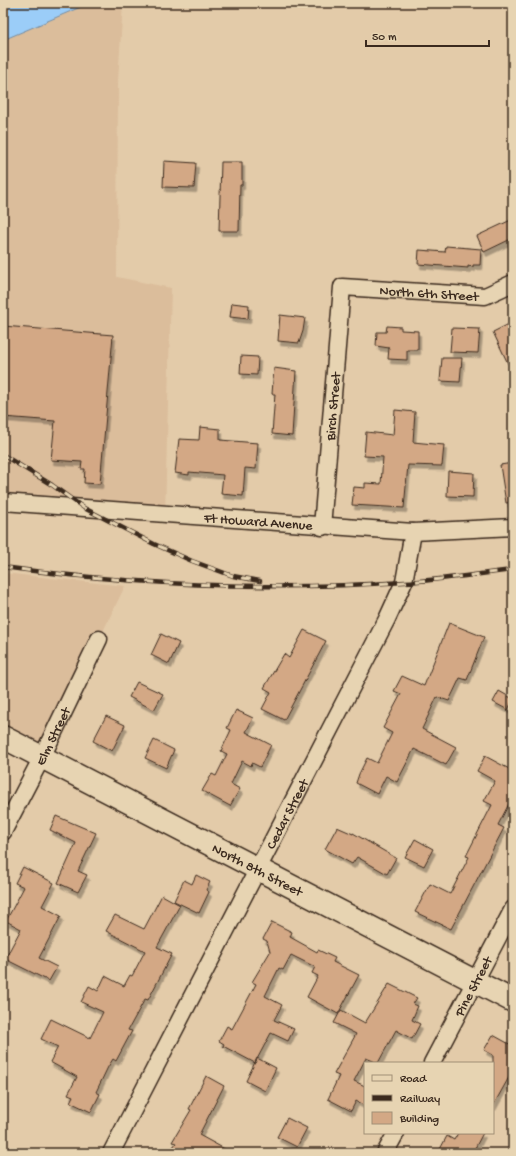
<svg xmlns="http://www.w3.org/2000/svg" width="516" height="1156" font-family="'Gochi Hand',sans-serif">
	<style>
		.built { fill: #dbbd9b }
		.water { fill: #9bcdf8; stroke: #758ca1 }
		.building { fill: #d3a885; stroke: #3b2a1e; filter: url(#shadow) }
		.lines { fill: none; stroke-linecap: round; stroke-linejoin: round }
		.minor-casing { stroke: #3b2a1e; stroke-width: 19 }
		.secondary-casing { stroke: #3b2a1e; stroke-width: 25 }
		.minor { stroke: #e7d4b2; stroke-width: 16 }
		.secondary { stroke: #e7d4b2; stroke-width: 22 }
		.rail-casing { stroke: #3b2a1e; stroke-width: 4.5 }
		.rail { stroke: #e7d4b2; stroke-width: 3; stroke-dasharray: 9; stroke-linecap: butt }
		.labels { text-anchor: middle; stroke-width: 3; stroke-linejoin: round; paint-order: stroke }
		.street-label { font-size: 14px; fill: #3b2a1e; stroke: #e7d4b2 }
	</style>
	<defs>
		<filter id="shadow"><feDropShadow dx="2.5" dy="4.5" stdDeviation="0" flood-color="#0004"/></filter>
	</defs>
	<rect width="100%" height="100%" fill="#e3cba9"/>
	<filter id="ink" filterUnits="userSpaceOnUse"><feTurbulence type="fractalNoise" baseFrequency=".025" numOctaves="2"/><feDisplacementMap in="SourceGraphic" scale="8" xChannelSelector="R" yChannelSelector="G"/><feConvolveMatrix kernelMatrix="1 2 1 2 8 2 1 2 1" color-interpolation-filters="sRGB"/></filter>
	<g filter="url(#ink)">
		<path class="built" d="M90,3h33l-5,78 -1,196 54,11 -6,227 -162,-13v-462z
			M3,573l122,13 -83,171 -39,-20z"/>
		<path class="water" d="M3,3h87l-87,37z"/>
		<path class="building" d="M164,161l32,2 -2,25 -31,-1z
			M221,162h21v23h-2l-1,46h-20z
			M513,219v19l-29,14 -7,-16z
			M446,246l35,3 -1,16h-7v2l-5,-1v2l-50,-4 1,-14 26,2z
			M232,303l17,2 -1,14 -18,-2z
			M280,315l25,3 -2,13 -4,12 -21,-2z
			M513,322v52l-20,-42z
			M3,326l110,9 -13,149 -16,-1 1,-14h-4l1,-7 -31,-2 4,-39 -52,-4z
			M387,326l14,1v3l17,1v19h-11v10l-19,-1 1,-11 -13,-2 1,-14h9z
			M452,328l28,1 -2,24 -28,-1z
			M241,356l17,1 -1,18 -17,-1z
			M442,358h20l-2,24 -20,-1z
			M274,368l22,3 -4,65 -20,-2 3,-40h-3z
			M395,410l20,2 -2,30 31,3 -2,21 -34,-1 -4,43 -52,-3 2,-18 11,1v-5l16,1 2,-27 -19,-1 2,-24 27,3z
			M200,427l20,2v11l38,3 -2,26 -11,-1 -2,28 -22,-2 2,-19 -34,-3v3l-14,-2 4,-34 20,1z
			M513,463v39l-7,1 -6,-38z
			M448,471l26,2 -1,24 -26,-1z
			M449,623l35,14 -17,43 -7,-2 -11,23 -12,-4 -15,32 34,18 -10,18 -32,-16 -17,33 -11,-6 -9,18 -21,-11 3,-9 8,-16 10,5 15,-30 -9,-5 18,-34 -7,-3 8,-15 22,10z
			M304,630l22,11 -42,79 -22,-11 9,-17 -7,-4 20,-34 5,4z
			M161,634l18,9 -10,21 -18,-9z
			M137,682l26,12 -9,16 -25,-13z
			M499,691l14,8 -5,11 -15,-8z
			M236,710l17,8 -7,14 25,13 -11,22 -8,-4 -1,3 -9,-5 -11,23 9,5 -10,17 -28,-15 10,-17 4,2 11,-22 -6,-3 10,-21 -4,-2z
			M106,716l19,9 -13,26 -19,-10z
			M154,740l20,10 -8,18 -21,-10z
			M485,756l28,15v25l-15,29 6,3 -53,101 -36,-17 15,-28 20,10 19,-37 -3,-1 26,-51 -8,-4 11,-20 -18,-10z
			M56,816l40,17 -18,38 9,4 -9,17 -20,-9 18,-40 -26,-13z
			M337,827l16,7v-1l43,25 -9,16 -30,-17 -5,7 -27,-15z
			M415,839l18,10 -9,17 -19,-9z
			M23,867l31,16 -12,23 19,10 -22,42 18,9 -8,14 -44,-22 16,-30 -15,-8 18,-34 -9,-4z
			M196,875l14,7 -4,8 3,2 -10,21 -25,-12 10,-21 8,4z
			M162,895l18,10 -23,42 15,7 -24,46 -3,-1 -17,31 4,1 -16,30 -3,-2 -5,8 -12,25 4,2 -9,18 -21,-10 3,-6 -5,-2 9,-17 -27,-15 8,-15 -17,-8 10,-20 39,19 13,-26 -22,-10 8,-16 9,5 7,-15 19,10 6,-11 2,1 13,-25 -39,-20 9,-16 29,14z
			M272,922l20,10 -2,5 27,15 1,-2 17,8 -2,4 26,13 -21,39 -31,-17 11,-21 -6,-3 3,-6 -24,-12 -8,15 -4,-2 -14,28 17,9 -8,15 20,9 -6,12 -17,-8 -16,30 -32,-17 1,-2 -5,-3 8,-15 5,3 24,-45 -4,-2 18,-30 -3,-11 -4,-2z
			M389,984l28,14 -4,6 5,2 -6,14 8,4 -8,15 -16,-9 -18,33 -12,-5 -12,23 11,5v20l-9,-5 -5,10 -23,-12 11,-23 -5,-2 22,-40 -22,-11 7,-13 24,13z
			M493,1035l20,11v24l-20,36v-51l-9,-5z
			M257,1058l19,10 -11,23 -19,-10z
			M206,1076l18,10 -25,49 33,18h-49l-10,-6 3,-4 -4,-1 19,-32 -2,-1z
			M287,1118l20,10 -10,19 -20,-10z
			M458,1133h25l-9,17 6,3h-42l9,-17 7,4z"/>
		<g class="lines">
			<g class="minor-casing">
				<g id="minor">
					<path id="s1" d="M3,502l410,30 100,-5"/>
					<path id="s2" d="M322,527l20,-240 143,9 28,-13"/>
					<path id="s3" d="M3,832l39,-75 57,-118"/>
					<path id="s4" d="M432,1063l81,-154"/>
					<path id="s5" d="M111,1153l276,-534 17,-37 9,-50"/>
					<path d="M385,1153l11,-20"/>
				</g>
			</g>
			<g class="secondary-casing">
				<g id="secondary">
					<path id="s6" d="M3,737l510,264"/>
				</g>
			</g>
			<use href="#minor" class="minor"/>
			<use href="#secondary" class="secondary"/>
			<g class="rail-casing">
				<path id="rail" d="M3,455l49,30 32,23 70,36 38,17 41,15 27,5
					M3,567c132,18 269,24 402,15 36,-2 72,-8 108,-12"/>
			</g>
			<use href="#rail" class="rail"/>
		</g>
	</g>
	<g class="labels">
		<g class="street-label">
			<text dy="5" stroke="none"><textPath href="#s2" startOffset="328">North 6th Street</textPath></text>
			<text dy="5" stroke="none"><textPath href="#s2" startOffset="121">Birch Street</textPath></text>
			<text dy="5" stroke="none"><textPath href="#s1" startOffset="256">Ft Howard Avenue</textPath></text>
			<text dy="5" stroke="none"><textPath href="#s3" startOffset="108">Elm Street</textPath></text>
			<text dy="5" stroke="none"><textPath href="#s5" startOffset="382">Cedar Street</textPath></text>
			<text dy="5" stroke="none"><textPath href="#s6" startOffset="287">North 8th Street</textPath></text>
			<text dy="5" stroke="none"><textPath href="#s4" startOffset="87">Pine Street</textPath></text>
		</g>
	</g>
	<rect width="516" height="1156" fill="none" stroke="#e7d4b2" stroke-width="16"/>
	<rect x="8" y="8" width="500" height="1140" fill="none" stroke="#3b2a1e" stroke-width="1.5" filter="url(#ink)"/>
	<rect x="364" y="1062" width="130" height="72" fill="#e7d4b2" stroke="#a29077"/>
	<rect x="372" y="1075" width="20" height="6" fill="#e7d4b2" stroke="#a29077"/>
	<text x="400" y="1082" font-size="12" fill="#3b2a1e">Road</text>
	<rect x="372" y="1095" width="20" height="6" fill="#3b2a1e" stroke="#a29077"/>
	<text x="400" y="1102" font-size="12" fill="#3b2a1e">Railway</text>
	<rect x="372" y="1112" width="20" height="12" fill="#d3a885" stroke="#a29077"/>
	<text x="400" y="1122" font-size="12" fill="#3b2a1e">Building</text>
	<path d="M366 40v6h123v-6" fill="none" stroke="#3b2a1e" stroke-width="2"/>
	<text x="372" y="40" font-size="12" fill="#3b2a1e" stroke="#e7d4b2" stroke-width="3" paint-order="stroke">50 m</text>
</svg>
